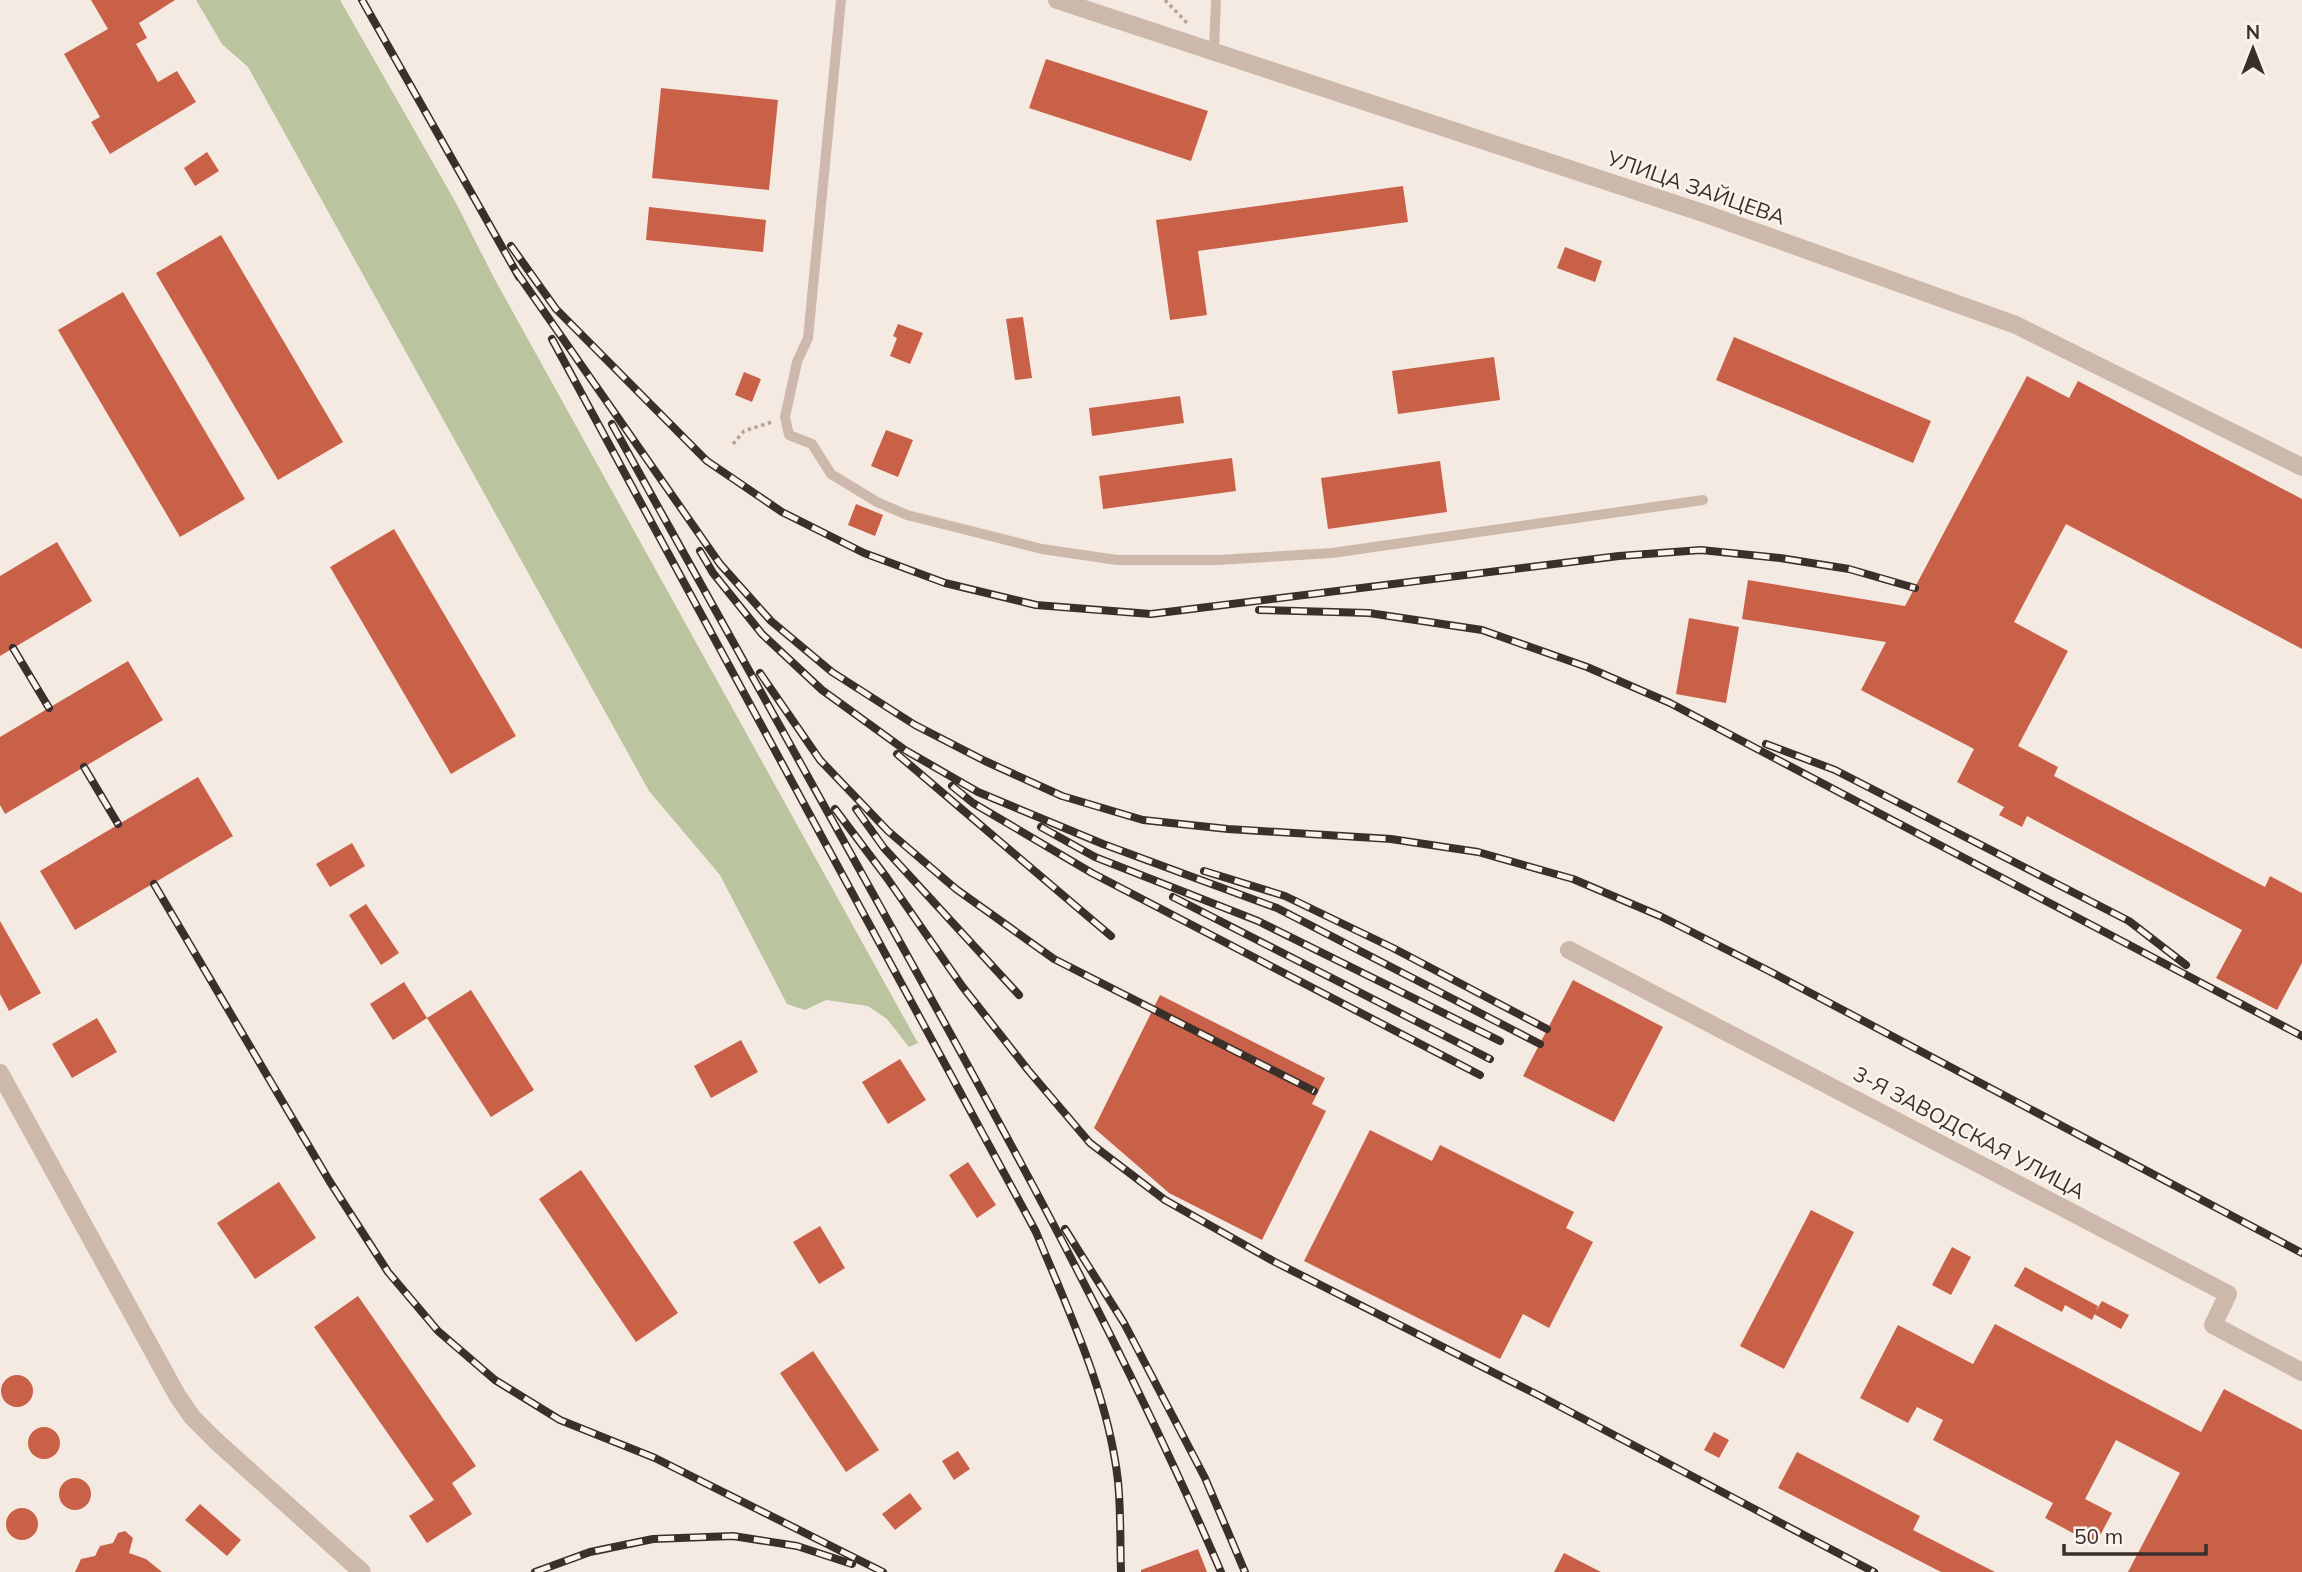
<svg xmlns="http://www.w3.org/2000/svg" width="2302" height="1572" font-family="Mulish,sans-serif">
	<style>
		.green { fill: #bac49f }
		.building { fill: #c96149 }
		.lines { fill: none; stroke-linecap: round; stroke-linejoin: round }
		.path { stroke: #b9a395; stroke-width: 3.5; stroke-dasharray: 3.5 3.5; stroke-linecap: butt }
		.service { stroke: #cdb9ab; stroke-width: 10 }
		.minor { stroke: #cdb9ab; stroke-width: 18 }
		.tertiary { stroke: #cdb9ab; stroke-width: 18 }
		.rail-casing { stroke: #3b2f2b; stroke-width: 8 }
		.rail { stroke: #fbf4ee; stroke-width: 5; stroke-dasharray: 16; stroke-linecap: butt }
		.labels { text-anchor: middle; stroke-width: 5; stroke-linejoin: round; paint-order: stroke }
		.street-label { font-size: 21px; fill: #3b2f2b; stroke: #fbf4ee }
	</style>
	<rect width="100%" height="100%" fill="#f4eae1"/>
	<path class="green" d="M196,0h144l116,203 38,75 424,765 -9,4 -22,-28 -19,-13 -42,-6 -21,10 -18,-6 -67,-129 -71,-84 -401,-724 -26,-23z"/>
	<path class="building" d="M91,0h84l-36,23 8,15 -11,6 22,38 19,-11 19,31 -86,52 -19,-32 9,-5 -36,-63 44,-25z
		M1046,59l162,52 -17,50 -162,-53z
		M661,88l117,12 -9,90 -117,-12z
		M207,152l12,19 -24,15 -11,-18z
		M1403,186l5,36 -210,29 9,64 -37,5 -14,-100z
		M649,207l117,13 -3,32 -117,-12z
		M221,235l122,207 -65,38 -122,-207z
		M1565,247l37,14 -7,21 -38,-14z
		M123,292l122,207 -65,38 -122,-207z
		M1023,317l9,61 -17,2 -9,-61z
		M898,324l25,9 -13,31 -20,-8 7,-18 -4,-2z
		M1734,337l197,84 -18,42 -197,-83z
		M1494,357l6,43 -102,14 -6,-43z
		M744,372l17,7 -9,23 -17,-7z
		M2027,376l42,22 9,-17 224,118v150l-236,-125 -52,98 54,29 -50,95 40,21 -4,9 211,111 5,-11 32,17v70l-25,47 -61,-32 26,-48 -215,-114 -5,11 -23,-12 5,-8 -47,-25 17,-33 -113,-59 25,-48 -144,-23 6,-39 157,26z
		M1180,396l4,27 -92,13 -3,-28z
		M886,430l27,10 -15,37 -27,-11z
		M1232,458l4,33 -133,18 -4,-33z
		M1440,461l7,51 -119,17 -7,-51z
		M856,504l27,11 -8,21 -27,-11z
		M394,529l122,207 -65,38 -121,-207z
		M57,542l35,59 -92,55v-80z
		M1689,618l50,9 -13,76 -50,-9z
		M128,661l35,59 -158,94 -5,-9v-68z
		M198,777l35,59 -158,94 -35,-59z
		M352,843l13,23 -35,21 -14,-23z
		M366,904l33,49 -18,12 -32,-50z
		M0,921l41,72 -32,18 -9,-17z
		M1573,980l90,47 -49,95 -91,-46z
		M404,982l23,36 -34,22 -23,-36z
		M471,990l63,100 -43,27 -64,-99z
		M1160,995l165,83 -13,26 14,7 -64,129 -93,-47 -75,-65z
		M97,1018l20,34 -45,26 -20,-34z
		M741,1040l17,32 -47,26 -17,-32z
		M900,1059l26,41 -38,24 -26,-42z
		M1370,1130l62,31 8,-16 134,67 -8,16 27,14 -44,86 -26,-14 -23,45 -196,-98z
		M968,1162l28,43 -19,13 -28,-43z
		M581,1170l97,143 -42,29 -97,-143z
		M279,1182l37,56 -61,41 -38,-56z
		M1811,1210l43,22 -70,137 -44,-23z
		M820,1226l25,42 -26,16 -26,-42z
		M1952,1247l19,10 -20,38 -19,-10z
		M2025,1267l73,39 -6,14 -27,-15 -3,7 -48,-26z
		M358,1296l118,170 -24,17 20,31 -45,29 -18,-27 25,-16 -120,-173z
		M2102,1301l27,14 -8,14 -27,-15z
		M1995,1324l206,108 23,-43 78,41v142h-174l52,-99 -64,-33 -31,59 27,14 -17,32 -50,-27 8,-15 -120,-63 10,-20 -26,-13 -9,16 -48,-25 38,-73 75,39z
		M813,1351l66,99 -33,22 -66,-99z
		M1 1391a16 16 0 1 1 32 0a16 16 0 1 1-32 0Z
		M28 1443a16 16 0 1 1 32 0a16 16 0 1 1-32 0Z
		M1714,1432l15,8 -10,18 -15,-8z
		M958,1451l12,18 -16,11 -12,-19z
		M1797,1452l123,64 -7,14 82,42h-54l-163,-84z
		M59 1494a16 16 0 1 1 32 0a16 16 0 1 1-32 0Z
		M910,1493l12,16 -27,21 -13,-16z
		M200,1504l41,36 -14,16 -42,-36z
		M6 1524a16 16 0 1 1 32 0a16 16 0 1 1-32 0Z
		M125,1531l8,7 -4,15 17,6 16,13h-87l6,-13 14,-3 5,-10 13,-3 5,-10z
		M1198,1549l9,23h-66v-2z
		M1564,1553l37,19h-47z"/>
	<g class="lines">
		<path class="path" d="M1165,0l23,24
			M733,444l11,-13 28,-9"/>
		<path class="service" d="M841,0l-33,338 -11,24 -12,55 4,18 23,9 19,30 46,28 30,13 135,34 75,11h101l114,-7 371,-53
			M1214,50l2,-50"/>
		<path class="minor" d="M1569,950l659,344 -15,31 89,47
			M0,1073l177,322 15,22 23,23 147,132"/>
		<path class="tertiary" d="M1057,0l649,214 310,111 286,142"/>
		<g class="rail-casing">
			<path id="rail" d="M362,0l157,277
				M511,246l45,63 151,152 75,51 82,41 81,30 91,22 115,9 468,-58 82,-6 79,8 69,11 66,19
				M515,270l205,294 51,57 61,51 83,53 70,36 77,35 81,24 85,9 163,10 87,13 95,27 87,37 109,55 533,282
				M552,339l484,893c33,80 72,162 82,249 3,30 2,61 3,91
				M612,424c98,177 197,354 295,531 112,202 223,405 314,617
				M700,551l13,22 49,61 60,56 83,60 73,42 125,52 174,64 263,136
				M1259,610l110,3 113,17 105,37 83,36 632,333
				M13,648l36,60
				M760,673l60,87 68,71 68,58 98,70 260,132
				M1766,744l69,26 294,151 57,44
				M897,754l214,182
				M84,767l34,57
				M952,786l21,17 119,70 388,202
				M835,809l52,69 75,108 66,84 62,73 75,57 110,62 265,134 334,176
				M856,809l28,39 135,147
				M1041,827l54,30 163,64 242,120
				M1204,871l81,25 108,52 154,81
				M154,884l176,298 58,90 50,59 57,49 65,40 95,38 228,114
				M1173,897l317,162
				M1065,1229l59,94 81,155 40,94
				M535,1572l55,-20 63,-13 80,-3 64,10 55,18"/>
		</g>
		<use href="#rail" class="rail"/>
	</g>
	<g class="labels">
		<g class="street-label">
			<text transform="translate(1696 188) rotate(19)" y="7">УЛИЦА ЗАЙЦЕВА</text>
			<text transform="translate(1969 1133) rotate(28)" y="7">3-Я ЗАВОДСКАЯ УЛИЦА</text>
		</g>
	</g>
	<g transform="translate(2253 49)" stroke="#fbf4ee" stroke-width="5" paint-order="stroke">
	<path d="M0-5L12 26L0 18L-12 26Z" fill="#3b2f2b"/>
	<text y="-10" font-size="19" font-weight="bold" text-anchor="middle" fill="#3b2f2b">N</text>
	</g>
	<path d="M2064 1544v10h142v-10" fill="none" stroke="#3b2f2b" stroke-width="3.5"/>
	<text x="2074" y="1544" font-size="21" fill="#3b2f2b" stroke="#fbf4ee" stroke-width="5" paint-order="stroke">50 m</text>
</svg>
